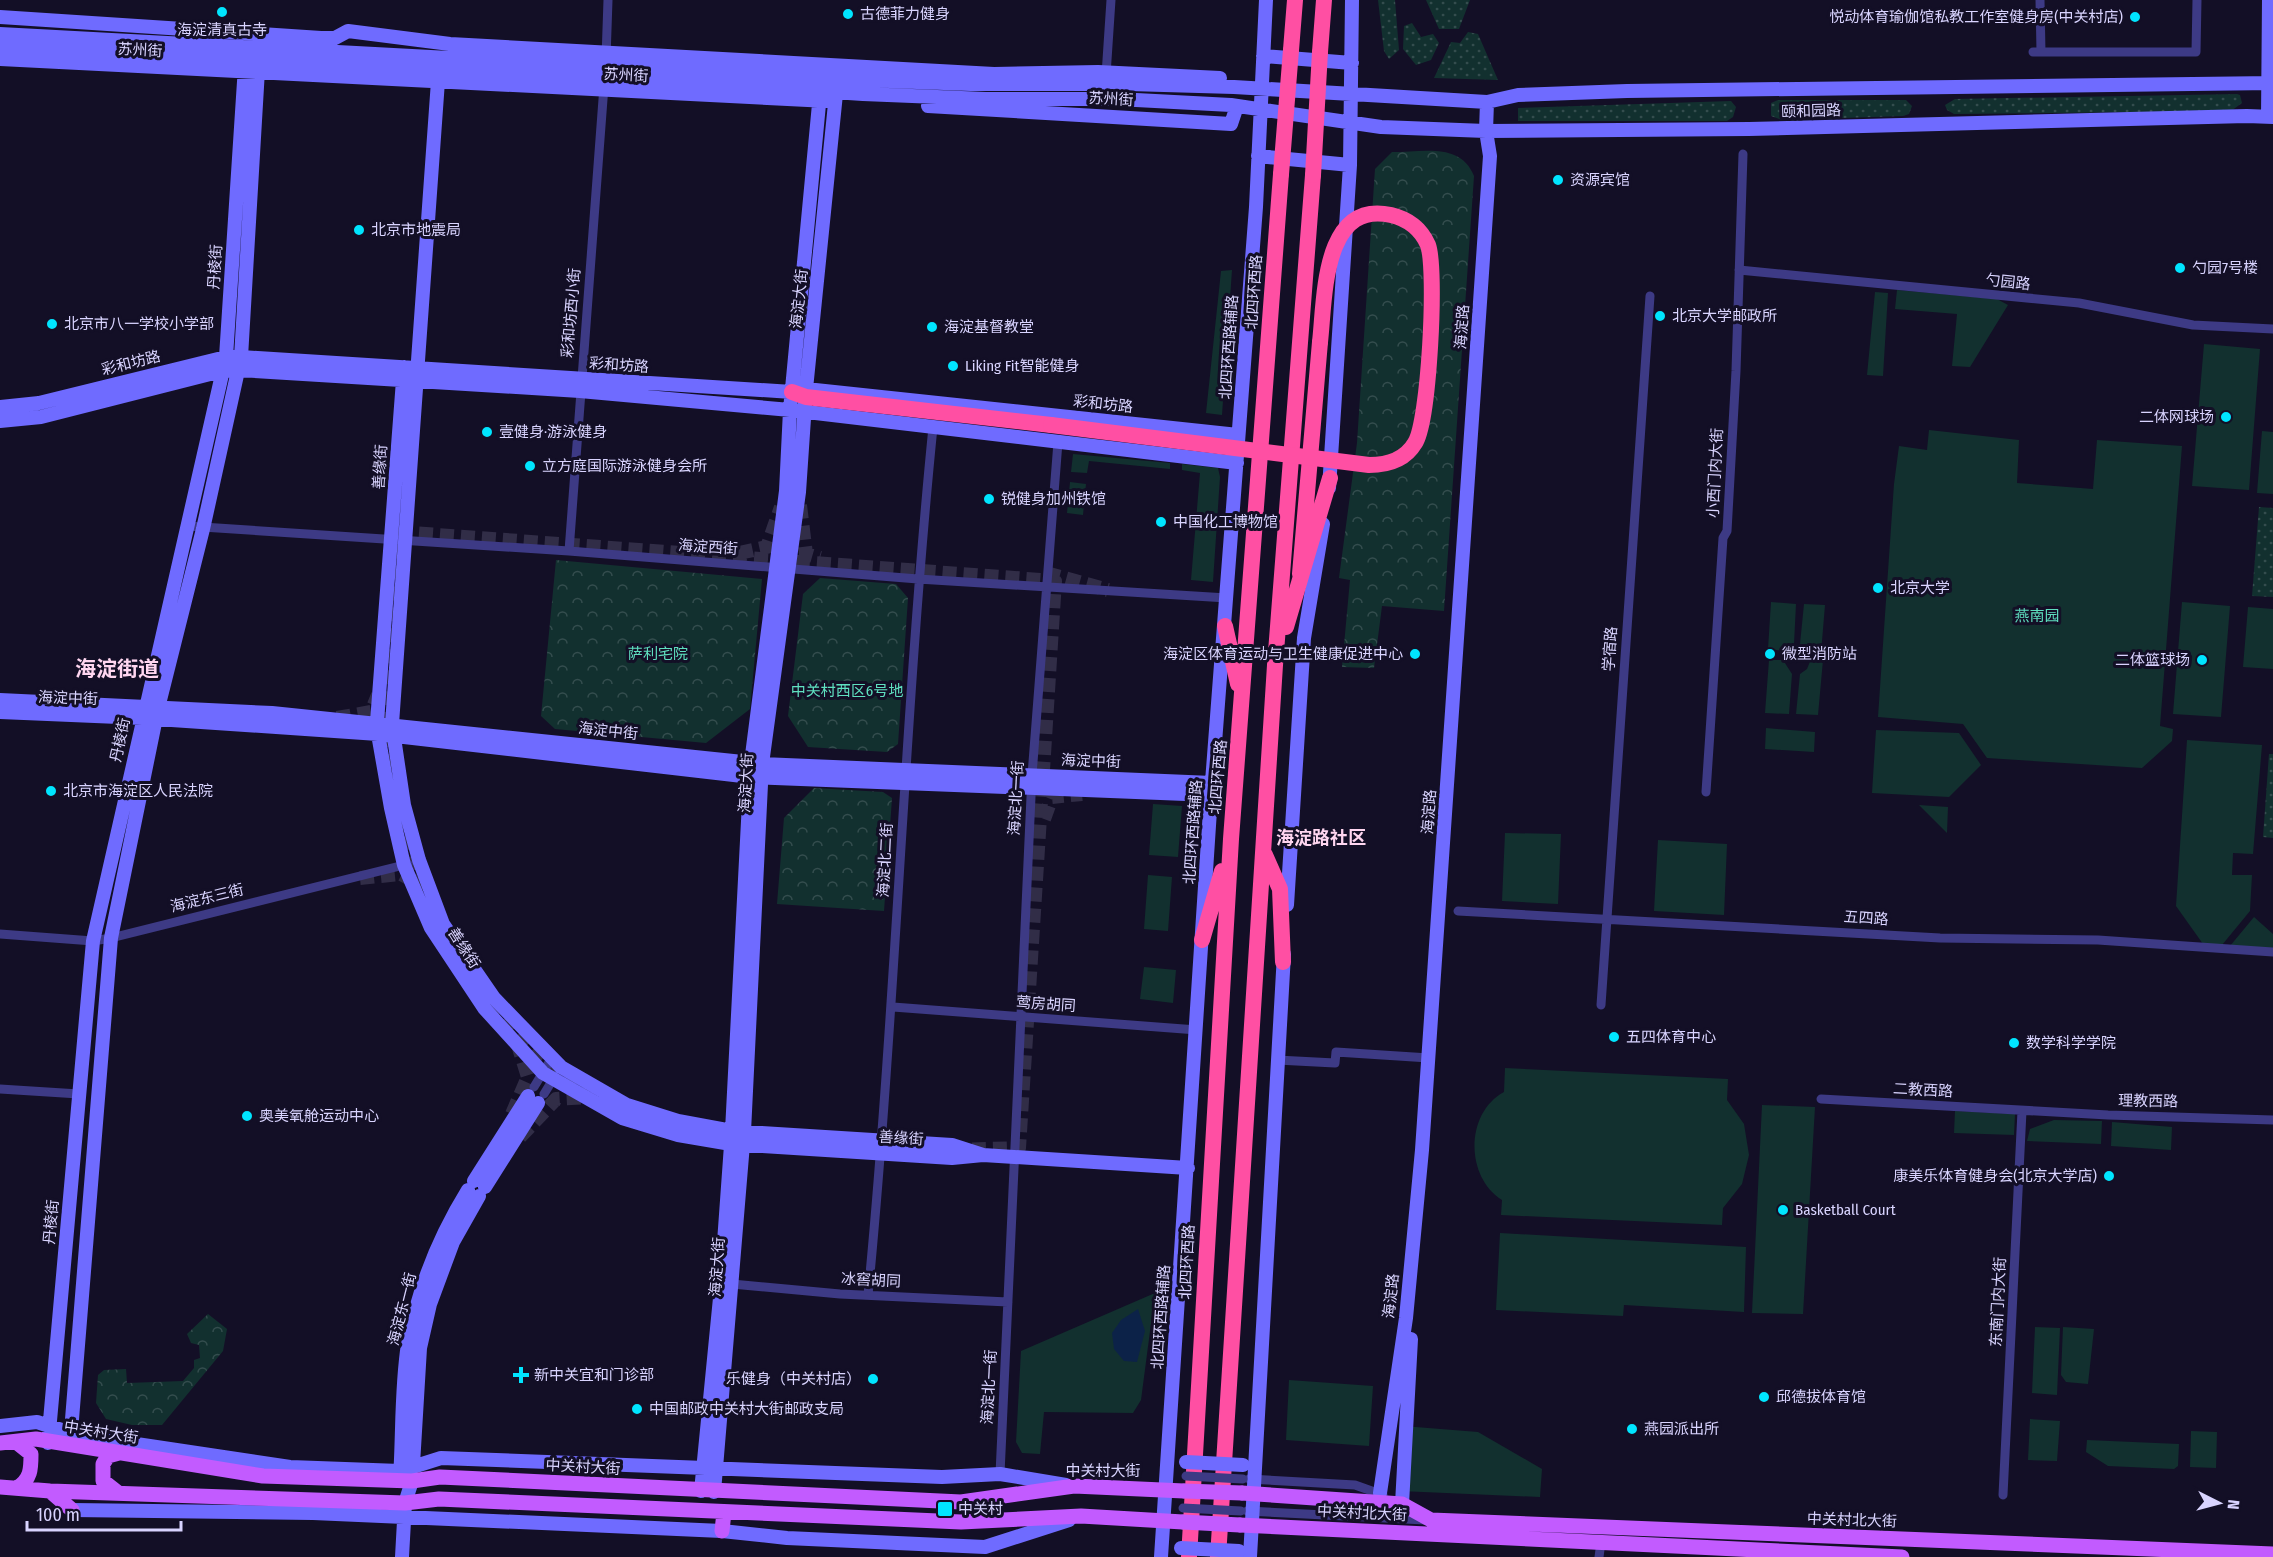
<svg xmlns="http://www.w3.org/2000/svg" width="2273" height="1557" font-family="'Fira Sans Condensed','Noto Sans SC',sans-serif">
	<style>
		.grass { fill: url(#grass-dots) }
		.forest { fill: url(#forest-crowns) }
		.garden { fill: #12302f }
		.water { fill: #0c2248 }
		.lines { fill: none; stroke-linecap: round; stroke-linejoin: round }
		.secondary-tunnel { stroke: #312d47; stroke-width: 14; stroke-dasharray: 14 7; stroke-linecap: butt }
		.street { stroke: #3d3a85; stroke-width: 9 }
		.secondary { stroke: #6f6bff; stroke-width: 14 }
		.primary { stroke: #c25bff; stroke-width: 15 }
		.highway { stroke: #ff4fa3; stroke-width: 16 }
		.street-bridge { stroke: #3d3a85; stroke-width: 9 }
		.secondary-bridge { stroke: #6f6bff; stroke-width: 14 }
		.primary-bridge { stroke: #c25bff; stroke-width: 15 }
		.highway-bridge { stroke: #ff4fa3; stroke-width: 16 }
		.poi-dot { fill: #00e5ff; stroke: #130f26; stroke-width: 2 }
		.labels { text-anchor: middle; stroke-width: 6; stroke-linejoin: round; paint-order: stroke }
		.poi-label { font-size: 15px; fill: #d9d4ff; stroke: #130f26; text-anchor: start }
		.street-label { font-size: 15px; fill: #d9d4ff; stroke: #130f26 }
		.park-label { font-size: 15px; fill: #5fe0c0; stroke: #130f26 }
		.quarter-label { font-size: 18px; font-weight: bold; fill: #ffd6f0; stroke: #130f26 }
		.district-label { font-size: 21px; font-weight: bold; fill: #ffd6f0; stroke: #130f26 }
	</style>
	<defs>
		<pattern id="grass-dots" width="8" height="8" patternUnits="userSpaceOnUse" patternTransform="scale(1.5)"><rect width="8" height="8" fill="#12302f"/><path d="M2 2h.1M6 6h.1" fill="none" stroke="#344d4e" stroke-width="1.8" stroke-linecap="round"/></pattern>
		<pattern id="forest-crowns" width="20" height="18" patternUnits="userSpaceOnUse" patternTransform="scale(1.5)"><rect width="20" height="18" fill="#12302f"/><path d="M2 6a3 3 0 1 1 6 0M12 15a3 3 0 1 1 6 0" fill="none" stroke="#344d4e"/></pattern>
	</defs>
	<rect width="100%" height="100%" fill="#130f26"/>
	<path class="grass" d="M1378,0h17l4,50 -10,9 -5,-8z
		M1426,0h44l-11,29h-20z
		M1412,23l9,14 12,-3 6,9 -8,17 -15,5 -13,-16 1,-23z
		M1468,32l10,2 20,46 -64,-2 17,-36 9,1z
		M2237,94l3,1 2,8 -11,8 -277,3 -7,-4 -2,-5 10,-6z
		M1778,100h128l6,6 -3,8 -6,2 -121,4 -11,-4v-13z
		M1731,101l5,6 -3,10 -6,4h-209v-13z
		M2259,507l14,1v89l-21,-1z
		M2269,754h4v84l-10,-1z"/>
	<path class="forest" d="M1392,152c31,0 69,-10 82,24l-30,435 -62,-5 -8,62 -32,-1 8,-87 -11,-2 18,-135 18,-274z
		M556,560l206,19 -12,130 -44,34 -151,-14 -14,-13z
		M820,578l76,6 12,14 -10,146 -11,8 -79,-5 -20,-31 15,-122z
		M814,788l69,4 9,6 -8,113 -107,-7 7,-86z
		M208,1314l19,15 -4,22 -61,74h-30l-26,-6 -10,-16 2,-28 6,-5 22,-1 1,14 56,-2 11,-13v-8l6,-2 -1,-13 -8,-2 -4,-9z"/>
	<path class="garden" d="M1232,270l-10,145 -16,-2 15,-142z
		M1897,290l100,9 11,6 -38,62 -18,-1 5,-52 -62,-5z
		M1875,292l13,1 -5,83 -16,-1z
		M2204,344l56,5 -11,141 -57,-4z
		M1929,430l90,10 -2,43 76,6 4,-49 85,6 -22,280 13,3 -1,12 -30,27 -155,-10 -24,-34 -85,-7 16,-233 5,-38 28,4z
		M2262,431l11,1v62l-16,-1z
		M1073,454l97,9v6l-81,-8 -2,12 -16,-1z
		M1182,464l36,4 2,9 -7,105 -22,-2 9,-107 -18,-3z
		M1070,482l16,2 -3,31 -16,-2z
		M1771,602l25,2 -2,40 -10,7 -16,-2z
		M2182,602l48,4 -9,111 -48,-3z
		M1804,604l21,1 -4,48 -11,-1 -4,-6 -6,-2z
		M2248,607l25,2v60l-30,-2z
		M1811,659l12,1 -5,55 -22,-1 4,-40 7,-5z
		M1769,660h14l9,14 -3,40 -24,-1z
		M1766,728l49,4 -1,20 -49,-3z
		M1876,730l83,3 22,32 -32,32 -77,-4z
		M2187,740l75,5 -9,109 -20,-1 -1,22h20l-2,36 -28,34 -19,-1 -27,-38z
		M1153,804l29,2 -4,51 -29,-2z
		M1919,805l29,2 -1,26z
		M1505,833l56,1 -3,70 -56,-3z
		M1658,840l69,4 -3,71 -70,-4z
		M1148,875l24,2 -4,54 -24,-2z
		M2254,917l19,17v14l-43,-2z
		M1144,967l32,3 -3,33 -33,-4z
		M1505,1068l223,11 -1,21 17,24 5,31 -7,29 -19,24 -1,17 -221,-10 1,-15c-37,-23 -37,-87 2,-108z
		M1762,1105l53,2 -12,207 -51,-1z
		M1955,1111l60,3 -1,21 -60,-2z
		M2054,1120l48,1 -1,23 -74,-3 3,-12z
		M2112,1122l60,5 -1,23 -60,-4z
		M1500,1233l246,14 -2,65 -120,-7 -1,11 -127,-6z
		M1155,1293l-14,107 -8,13 -89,-1 -4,42 -18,-1 -6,-11 5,-91z
		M2035,1327l25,1 -3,67 -25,-2z
		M2063,1327l31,2 -6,55 -22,-2 -5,-7z
		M1289,1380l84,6 -4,60 -83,-6z
		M2030,1419l30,2 -3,40 -29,-1z
		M1403,1426l75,6 64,37 -2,28 -140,-6z
		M2191,1431l26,1 -1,36 -26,-1z
		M2087,1440l92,4 -1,22 -4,3 -66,-3 -22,-14z"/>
	<path class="water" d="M1138,1309l7,22 -8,31 -13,-1 -10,-12 -2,-16 9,-13z"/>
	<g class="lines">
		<path class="secondary-tunnel" d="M800,505l6,49 14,4
			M398,532l657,49 -36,567 -62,2 -218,-12 -55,-9 -61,-20 -84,-51 -53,-62 -57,-84 -32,-107 -12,-88z
			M739,553l28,-6 14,-40
			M1046,573l62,17
			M337,718l34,-6 7,-17
			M1044,819l8,-22 30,-3
			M360,878l41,-4 15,8
			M512,1114l16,-37 -10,-32
			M520,1137l36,-38 34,-2"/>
		<path class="street" d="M2040,0l1,52
			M2033,52h163l1,-52
			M606,58l2,-58
			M1106,75l5,-75
			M1739,270l340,33 114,22 80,4
			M187,526l382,25 349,28 309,19
			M569,551l35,-465
			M1706,792l17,-254 4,-7 9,-160 7,-217
			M1458,911l482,27 158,2 175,12
			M0,934l93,7 18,-3 297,-74
			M1601,1005l49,-709
			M893,1007l304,23
			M1277,1060l58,3 1,-11 93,6
			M534,1087l17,-28
			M0,1089l79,5
			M544,1094l11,-18
			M1821,1099l287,16 165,5
			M728,1289l4,-5 108,10 168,8
			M868,1295c28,-289 36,-579 65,-868
			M1000,1474l32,-699 26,-333
			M1249,1479l106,6 28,10
			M2003,1495l19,-384
			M1247,1511l178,9
			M1599,1557l2,-15"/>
		<path class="secondary" d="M0,17l321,21h14l13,-7 102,13 544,30 104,-2 122,6
			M0,34l863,46 108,4h158l105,3 253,15 31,-7 109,-4 646,-8
			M0,46l396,23 228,9 239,16 123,5h131l114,6 150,22 105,4 263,-2 498,-13 26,1
			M1263,56l89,7
			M0,59l828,42
			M438,81l-46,643 12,81 15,55 24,64 51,74 67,69 66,38 51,16 54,10 220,14 31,10
			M928,106l303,18 6,-18
			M2268,117l1,-117
			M1258,156l92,9
			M404,367l-27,355 1,12 13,74 13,57 27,63 53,80 59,65 79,45 56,17 53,9 221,14 31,-3 205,13
			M0,407l39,-4 187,-46h15l551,35 14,-3 432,46
			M0,421l41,-4 181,-46 17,-1 341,21 210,19 447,53
			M1329,488l21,-323 2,-165
			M0,700l272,13 490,51 450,19
			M0,712l142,6 236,16 373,43 460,18
			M1287,905l17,-267 19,-114
			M474,1181l54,-85
			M485,1187l53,-84
			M0,1426l37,-4 34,11 32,6 187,28 110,4 41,-13 501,19 58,-3 66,11
			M48,1443l45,-502 133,-584 20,-306
			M70,1444l41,-506 47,-230 45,-179 38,-172 18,-304
			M400,1478c3,-44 1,-90 8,-134 10,-55 31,-107 60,-154
			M701,1491l19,-193 12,-167 19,-368 35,-272 4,-81 31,-327
			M714,1492l30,-360 18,-368 37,-272 7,-103 31,-305
			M1380,1493l26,-175 16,-168 68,-994 -4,-25 1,-29
			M1402,1504l9,-165
			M72,1510l241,3 409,18 65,7 198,9 84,-27
			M402,1557l3,-54 7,-22 8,-133 10,-44 23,-62 26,-46
			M1161,1557l50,-762 45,-588 10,-207
			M1250,1557l34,-603"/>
		<path class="primary" d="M16,1442l15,12c0,15 0,25 -14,34
			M0,1443l36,-4 227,37 149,5 28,-4 521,25 113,-16 110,5
			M0,1487l50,4 355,12 34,-4 522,23 120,-6 102,6
			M50,1491l22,19
			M117,1492l-14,-11v-17l5,-8 11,-3
			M1242,1493l160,11 29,16 842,34
			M1240,1525l662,32
			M722,1531l2,-19"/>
		<path class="highway" d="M1291,50l4,-50
			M1320,52l4,-52
			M792,392l14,5 245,28
			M1300,574l20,-232
			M1225,626l13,58
			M1286,627l44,-149
			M1265,855l15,34 3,73
			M1202,940l20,-69
			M1189,1557l42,-718 50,-665
			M1218,1557l57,-892 38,-490"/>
		<path class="street-bridge" d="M1186,1476l57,3
			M1183,1508l58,3"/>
		<path class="secondary-bridge" d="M1186,1462l57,3
			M1181,1548l58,3"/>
		<path class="primary-bridge" d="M1184,1491l58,2
			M1183,1522l57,3"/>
		<path class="highway-bridge" d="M1281,174l10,-124
			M1313,175l7,-123
			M1051,425l318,40c18,0 36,-5 46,-22 14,-21 22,-173 13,-198 -7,-16 -20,-26 -37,-30 -69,-15 -66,84 -71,127"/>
	</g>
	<g class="poi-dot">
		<circle cx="222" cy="12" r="6"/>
		<circle cx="848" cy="14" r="6"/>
		<circle cx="2135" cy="17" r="6"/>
		<circle cx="1558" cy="180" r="6"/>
		<circle cx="359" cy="230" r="6"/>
		<circle cx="2180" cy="268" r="6"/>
		<circle cx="1660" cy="316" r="6"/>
		<circle cx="52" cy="324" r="6"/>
		<circle cx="932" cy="327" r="6"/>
		<circle cx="953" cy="366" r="6"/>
		<circle cx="2226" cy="417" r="6"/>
		<circle cx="487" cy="432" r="6"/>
		<circle cx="530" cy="466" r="6"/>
		<circle cx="989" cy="499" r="6"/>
		<circle cx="1161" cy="522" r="6"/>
		<circle cx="1878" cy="588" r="6"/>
		<circle cx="1415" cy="654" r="6"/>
		<circle cx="1770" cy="654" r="6"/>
		<circle cx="2202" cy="660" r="6"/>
		<circle cx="51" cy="791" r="6"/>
		<circle cx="1614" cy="1037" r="6"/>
		<circle cx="2014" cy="1043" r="6"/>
		<circle cx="247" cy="1116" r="6"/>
		<circle cx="2109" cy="1176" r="6"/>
		<circle cx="1783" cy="1210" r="6"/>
		<path d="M518 1366h6v6h6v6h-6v6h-6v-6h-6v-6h6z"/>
		<circle cx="873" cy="1379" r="6"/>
		<circle cx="1764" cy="1397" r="6"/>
		<circle cx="637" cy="1409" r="6"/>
		<circle cx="1632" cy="1429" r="6"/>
		<rect x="937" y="1501" width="16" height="16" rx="3"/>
	</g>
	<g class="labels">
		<g class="poi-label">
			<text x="860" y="19">古德菲力健身</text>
			<text x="2123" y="22" text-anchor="end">悦动体育瑜伽馆私教工作室健身房(中关村店)</text>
			<text x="222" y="35" text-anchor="middle">海淀清真古寺</text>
			<text x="1570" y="185">资源宾馆</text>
			<text x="371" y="235">北京市地震局</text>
			<text x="2192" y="273">勺园7号楼</text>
			<text x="1672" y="321">北京大学邮政所</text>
			<text x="64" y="329">北京市八一学校小学部</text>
			<text x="944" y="332">海淀基督教堂</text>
			<text x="965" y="371">Liking Fit智能健身</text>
			<text x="2214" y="422" text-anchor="end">二体网球场</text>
			<text x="499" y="437">壹健身·游泳健身</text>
			<text x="542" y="471">立方庭国际游泳健身会所</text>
			<text x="1001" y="504">锐健身加州铁馆</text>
			<text x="1173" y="527">中国化工博物馆</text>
			<text x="1890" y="593">北京大学</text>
			<text x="1403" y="659" text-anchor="end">海淀区体育运动与卫生健康促进中心</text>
			<text x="1782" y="659">微型消防站</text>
			<text x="2190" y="665" text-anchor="end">二体篮球场</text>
			<text x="63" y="796">北京市海淀区人民法院</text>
			<text x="1626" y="1042">五四体育中心</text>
			<text x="2026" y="1048">数学科学学院</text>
			<text x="259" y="1121">奥美氧舱运动中心</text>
			<text x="2097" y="1181" text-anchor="end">康美乐体育健身会(北京大学店)</text>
			<text x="1795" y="1215">Basketball Court</text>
			<text x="534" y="1380">新中关宜和门诊部</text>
			<text x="861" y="1384" text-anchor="end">乐健身（中关村店）</text>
			<text x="1776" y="1402">邱德拔体育馆</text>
			<text x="649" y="1414">中国邮政中关村大街邮政支局</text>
			<text x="1644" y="1434">燕园派出所</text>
			<text x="958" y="1514">中关村</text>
		</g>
		<g class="street-label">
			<text transform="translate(140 50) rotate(3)" y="5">苏州街</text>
			<text transform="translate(626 75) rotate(3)" y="5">苏州街</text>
			<text transform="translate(1111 99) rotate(3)" y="5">苏州街</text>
			<text transform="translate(1811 111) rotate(-2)" y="5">颐和园路</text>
			<text transform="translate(215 267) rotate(-86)" y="5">丹棱街</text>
			<text transform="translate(2008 282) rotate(6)" y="5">勺园路</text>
			<text transform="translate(1254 292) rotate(-86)" y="5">北四环西路</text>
			<text transform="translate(799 299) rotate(-84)" y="5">海淀大街</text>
			<text transform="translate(571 313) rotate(-85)" y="5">彩和坊西小街</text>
			<text transform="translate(1462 327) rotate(-86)" y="5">海淀路</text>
			<text transform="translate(1229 347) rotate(-86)" y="5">北四环西路辅路</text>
			<text transform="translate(131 363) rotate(-14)" y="5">彩和坊路</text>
			<text transform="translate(619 365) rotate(4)" y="5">彩和坊路</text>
			<text transform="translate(1103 404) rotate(6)" y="5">彩和坊路</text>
			<text transform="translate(380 467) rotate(-86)" y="5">善缘街</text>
			<text transform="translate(1715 473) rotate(-87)" y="5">小西门内大街</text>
			<text transform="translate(708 547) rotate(4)" y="5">海淀西街</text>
			<text transform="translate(1610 649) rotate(-86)" y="5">学宿路</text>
			<text transform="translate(68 698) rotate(2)" y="5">海淀中街</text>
			<text transform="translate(608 731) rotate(6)" y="5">海淀中街</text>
			<text transform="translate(120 740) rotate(-78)" y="5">丹棱街</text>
			<text transform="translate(1091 761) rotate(2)" y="5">海淀中街</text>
			<text transform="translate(1218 777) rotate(-85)" y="5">北四环西路</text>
			<text transform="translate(746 783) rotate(-87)" y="5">海淀大街</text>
			<text transform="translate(1016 798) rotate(-87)" y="5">海淀北一街</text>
			<text transform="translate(1429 812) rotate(-86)" y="5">海淀路</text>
			<text transform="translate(1193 832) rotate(-86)" y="5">北四环西路辅路</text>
			<text transform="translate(885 860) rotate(-87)" y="5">海淀北二街</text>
			<text transform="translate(207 898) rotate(-14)" y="5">海淀东三街</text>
			<text transform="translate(1866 918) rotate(4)" y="5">五四路</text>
			<text transform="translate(464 948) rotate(57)" y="5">善缘街</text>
			<text transform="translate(1046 1004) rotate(4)" y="5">莺房胡同</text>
			<text transform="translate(1923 1090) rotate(3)" y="5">二教西路</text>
			<text transform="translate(2148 1101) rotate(1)" y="5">理教西路</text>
			<text transform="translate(901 1138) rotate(4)" y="5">善缘街</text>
			<text transform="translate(51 1222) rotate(-85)" y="5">丹棱街</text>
			<text transform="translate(1187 1262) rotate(-87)" y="5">北四环西路</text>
			<text transform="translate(717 1267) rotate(-86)" y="5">海淀大街</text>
			<text transform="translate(871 1280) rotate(3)" y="5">冰窖胡同</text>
			<text transform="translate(1391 1296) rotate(-84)" y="5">海淀路</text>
			<text transform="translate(1998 1302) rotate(-87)" y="5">东南门内大街</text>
			<text transform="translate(402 1309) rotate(-76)" y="5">海淀东一街</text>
			<text transform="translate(1161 1317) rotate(-86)" y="5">北四环西路辅路</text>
			<text transform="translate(989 1387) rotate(-87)" y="5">海淀北一街</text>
			<text transform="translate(101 1432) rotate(9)" y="5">中关村大街</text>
			<text transform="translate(583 1467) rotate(3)" y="5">中关村大街</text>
			<text x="1103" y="1476">中关村大街</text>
			<text transform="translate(1362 1513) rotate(3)" y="5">中关村北大街</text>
			<text transform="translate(1852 1520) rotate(2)" y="5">中关村北大街</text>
		</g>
		<g class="park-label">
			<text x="2037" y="621">燕南园</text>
			<text x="658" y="659">萨利宅院</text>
			<text x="847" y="696">中关村西区6号地</text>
		</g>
		<g class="quarter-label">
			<text x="1321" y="844">海淀路社区</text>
		</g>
		<g class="district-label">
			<text x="117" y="676">海淀街道</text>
		</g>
	</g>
	<g transform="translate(2219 1503) rotate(96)" stroke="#130f26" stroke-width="4.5" paint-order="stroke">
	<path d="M0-4.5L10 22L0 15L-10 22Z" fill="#d9d4ff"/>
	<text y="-9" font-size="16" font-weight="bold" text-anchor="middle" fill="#d9d4ff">N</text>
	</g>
	<path d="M27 1521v9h154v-9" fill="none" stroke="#d9d4ff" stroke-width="3"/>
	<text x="36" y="1521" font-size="18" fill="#d9d4ff" stroke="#130f26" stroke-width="4.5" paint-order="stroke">100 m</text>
</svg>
